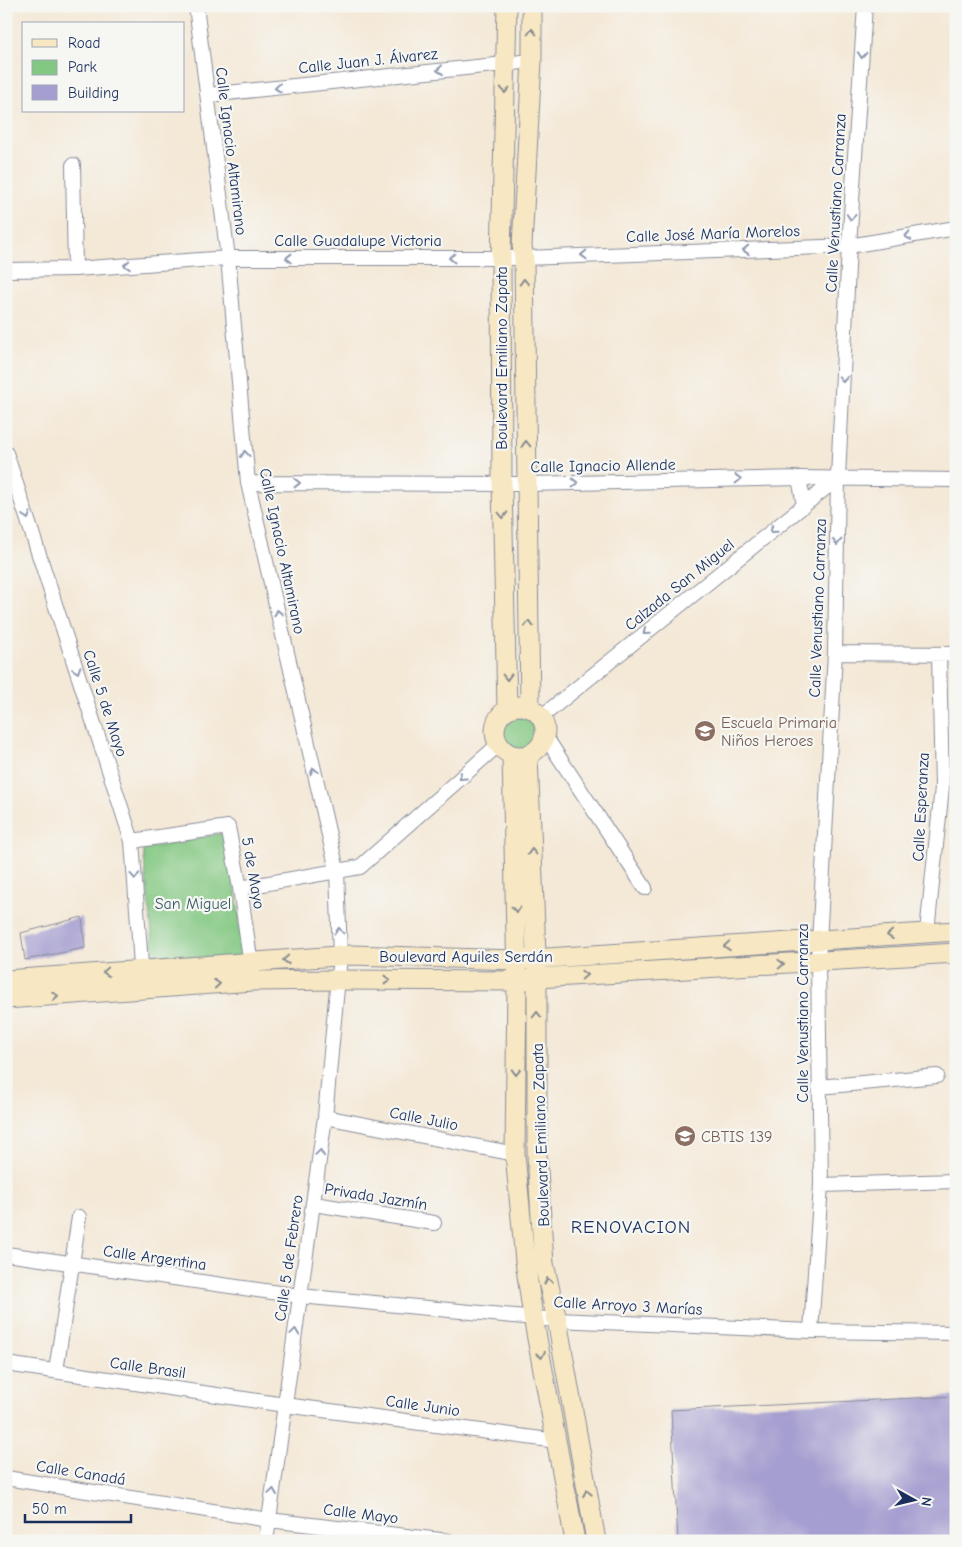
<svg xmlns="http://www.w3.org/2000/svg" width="962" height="1547" font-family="'Comic Neue',sans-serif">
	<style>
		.green { fill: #83c882; stroke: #4f7c70 }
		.building { fill: #a59ed0 }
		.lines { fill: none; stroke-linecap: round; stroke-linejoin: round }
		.street-casing { stroke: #888c9a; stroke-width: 16 }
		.secondary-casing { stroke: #888c9a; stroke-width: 21 }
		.street { stroke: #fff; stroke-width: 14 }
		.secondary { stroke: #f7e8c3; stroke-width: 19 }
		.oneway { stroke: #898c90 }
		.oneway2 { stroke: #8d97ae }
		.labels { text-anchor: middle; stroke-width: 4.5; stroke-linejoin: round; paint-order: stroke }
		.street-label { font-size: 16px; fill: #1b2f5e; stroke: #f6f6f2 }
		.education-label { font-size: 16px; fill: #785e54; stroke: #f6f6f2; text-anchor: start }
		.park-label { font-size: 16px; fill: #3a5d69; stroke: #f6f6f2 }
		.quarter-label { font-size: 19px; letter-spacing: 1px; fill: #1b2f5e; stroke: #f6f6f2 }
	</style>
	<rect width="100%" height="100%" fill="#f6f6f2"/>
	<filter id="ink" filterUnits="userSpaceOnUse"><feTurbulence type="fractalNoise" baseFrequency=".02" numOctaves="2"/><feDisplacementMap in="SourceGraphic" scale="10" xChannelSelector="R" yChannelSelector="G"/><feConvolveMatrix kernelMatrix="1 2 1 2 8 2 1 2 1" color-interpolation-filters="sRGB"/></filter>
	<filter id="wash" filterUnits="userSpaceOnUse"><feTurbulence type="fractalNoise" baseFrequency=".0096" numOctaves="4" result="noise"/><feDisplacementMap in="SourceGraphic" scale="20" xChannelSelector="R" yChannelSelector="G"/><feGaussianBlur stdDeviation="1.12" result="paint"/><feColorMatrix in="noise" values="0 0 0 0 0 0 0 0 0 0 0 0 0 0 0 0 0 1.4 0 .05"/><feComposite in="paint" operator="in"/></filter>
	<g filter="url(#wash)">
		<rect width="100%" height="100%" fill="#f4e8d6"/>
		<path class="green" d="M503 734a17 17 0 1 1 34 0a17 17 0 1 1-34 0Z
			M223,833l13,59 9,65 -90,6 -12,-114z"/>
		<g id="blocks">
			<path class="building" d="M82,917l3,31 -60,12 -4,-27z
				M956,1396v145h-278l-7,-131z"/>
		</g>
	</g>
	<g filter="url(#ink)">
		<use href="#blocks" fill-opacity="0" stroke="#888c9a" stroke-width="1"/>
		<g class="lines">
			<g class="street-casing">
				<path id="street" d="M196,6l32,252 20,225 89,387 3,86 -15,161 -59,424
					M208,95l324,-34
					M73,165l2,104
					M6,270l69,-1 153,-11h296l325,-12 107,-18
					M6,453l126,388 10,138
					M799,478l5,27
					M248,483l279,1 272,-6 157,2
					M835,653l121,1
					M541,717l297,-239
					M545,736l100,152
					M132,841l96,-14 12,61 12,84
					M240,888l120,-21 138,-122
					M927,932l15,-145 -3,-133
					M819,1087l118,-11
					M325,1117l190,37
					M821,1185l135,-4
					M314,1204l120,19
					M6,1254l294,42 257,24 254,11 145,2
					M811,1331l10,-146 -3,-224 17,-308 3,-175 11,-232 16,-240
					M6,1364l279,41 272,36
					M56,1371l23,-154
					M6,1478l263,42 180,21"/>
			</g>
			<g class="secondary-casing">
				<path id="secondary" d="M507,6l-6,252 1,226 5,225
					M495 731a25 25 0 1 1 50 0a25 25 0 1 1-50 0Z
					M530,708l-6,-450 -2,-12 10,-185v-55
					M528,755l9,223v177l7,109 13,56 39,221
					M512,756l5,225 -2,173 10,107 8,56 42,224
					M6,980l345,-25 166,5 439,-29
					M6,999l247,-18 85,-1 179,1 20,-3 419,-25"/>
			</g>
			<use href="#street" class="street"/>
			<use href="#secondary" class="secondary"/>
		</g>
		<defs><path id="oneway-chevron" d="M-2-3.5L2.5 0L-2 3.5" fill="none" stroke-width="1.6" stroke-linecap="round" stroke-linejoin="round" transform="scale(1.25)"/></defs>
		<g class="oneway">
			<use href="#oneway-chevron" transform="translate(532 32) rotate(-90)"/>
			<use href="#oneway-chevron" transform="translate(505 90) rotate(91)"/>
			<use href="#oneway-chevron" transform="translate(524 282) rotate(-91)"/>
			<use href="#oneway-chevron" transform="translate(526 444) rotate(-91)"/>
			<use href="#oneway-chevron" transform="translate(503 515) rotate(88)"/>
			<use href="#oneway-chevron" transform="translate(529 624) rotate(-91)"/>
			<use href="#oneway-chevron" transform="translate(507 677) rotate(89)"/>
			<use href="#oneway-chevron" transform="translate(532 852) rotate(-92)"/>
			<use href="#oneway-chevron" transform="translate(516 909) rotate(89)"/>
			<use href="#oneway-chevron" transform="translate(890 935) rotate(176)"/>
			<use href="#oneway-chevron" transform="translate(727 946) rotate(176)"/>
			<use href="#oneway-chevron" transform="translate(286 960) rotate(176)"/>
			<use href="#oneway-chevron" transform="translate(781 964) rotate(-3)"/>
			<use href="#oneway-chevron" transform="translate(106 972) rotate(176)"/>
			<use href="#oneway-chevron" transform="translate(584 975) rotate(-3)"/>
			<use href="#oneway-chevron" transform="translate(387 980)"/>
			<use href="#oneway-chevron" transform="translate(217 984) rotate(-4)"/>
			<use href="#oneway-chevron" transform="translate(55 996) rotate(-4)"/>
			<use href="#oneway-chevron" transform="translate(537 1015) rotate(-90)"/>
			<use href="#oneway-chevron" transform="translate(516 1072) rotate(91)"/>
			<use href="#oneway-chevron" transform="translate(548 1281) rotate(-103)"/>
			<use href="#oneway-chevron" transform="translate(541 1355) rotate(79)"/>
			<use href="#oneway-chevron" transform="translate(587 1493) rotate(-100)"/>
		</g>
		<g class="oneway2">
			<use href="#oneway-chevron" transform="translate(862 55) rotate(94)"/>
			<use href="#oneway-chevron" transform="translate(440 70) rotate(174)"/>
			<use href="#oneway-chevron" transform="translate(278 88) rotate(174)"/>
			<use href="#oneway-chevron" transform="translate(851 217) rotate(94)"/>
			<use href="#oneway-chevron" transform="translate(908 236) rotate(170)"/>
			<use href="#oneway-chevron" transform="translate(746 250) rotate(178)"/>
			<use href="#oneway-chevron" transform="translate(584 255) rotate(178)"/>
			<use href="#oneway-chevron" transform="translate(289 258) rotate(180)"/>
			<use href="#oneway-chevron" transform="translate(452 258) rotate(180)"/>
			<use href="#oneway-chevron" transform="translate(127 265) rotate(176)"/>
			<use href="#oneway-chevron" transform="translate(843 379) rotate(93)"/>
			<use href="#oneway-chevron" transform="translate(245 454) rotate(-95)"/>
			<use href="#oneway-chevron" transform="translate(738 479) rotate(-1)"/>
			<use href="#oneway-chevron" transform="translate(297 483)"/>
			<use href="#oneway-chevron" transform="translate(575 483) rotate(-1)"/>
			<use href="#oneway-chevron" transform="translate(27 516) rotate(72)"/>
			<use href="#oneway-chevron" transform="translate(773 530) rotate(141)"/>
			<use href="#oneway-chevron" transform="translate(837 542) rotate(91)"/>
			<use href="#oneway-chevron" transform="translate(278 613) rotate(-103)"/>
			<use href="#oneway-chevron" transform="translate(646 632) rotate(141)"/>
			<use href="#oneway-chevron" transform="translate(77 670) rotate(72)"/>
			<use href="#oneway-chevron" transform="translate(314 771) rotate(-103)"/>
			<use href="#oneway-chevron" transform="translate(462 777) rotate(138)"/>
			<use href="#oneway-chevron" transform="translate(135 876) rotate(86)"/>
			<use href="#oneway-chevron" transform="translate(339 931) rotate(-92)"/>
			<use href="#oneway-chevron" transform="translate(320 1153) rotate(-82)"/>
			<use href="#oneway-chevron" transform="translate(295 1332) rotate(-82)"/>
			<use href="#oneway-chevron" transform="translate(273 1492) rotate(-82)"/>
		</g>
	</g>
	<defs>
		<g id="school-disc" transform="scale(1.125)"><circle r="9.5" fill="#8d6e63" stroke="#f6f6f2"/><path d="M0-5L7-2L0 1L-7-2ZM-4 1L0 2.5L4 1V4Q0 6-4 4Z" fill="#fff"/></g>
		<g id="university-disc" transform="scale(1.125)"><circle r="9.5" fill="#8d6e63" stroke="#f6f6f2"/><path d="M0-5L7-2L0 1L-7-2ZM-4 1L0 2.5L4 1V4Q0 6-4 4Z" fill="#fff"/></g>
	</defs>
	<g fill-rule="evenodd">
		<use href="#school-disc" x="705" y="731"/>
		<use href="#university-disc" x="685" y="1136"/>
	</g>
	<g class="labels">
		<g class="street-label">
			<text transform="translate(368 60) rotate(-6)" y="6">Calle Juan J. Álvarez</text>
			<text transform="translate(232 151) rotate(83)" y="6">Calle Ignacio Altamirano</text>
			<text transform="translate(835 203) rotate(-87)" y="6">Calle Venustiano Carranza</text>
			<text transform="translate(713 233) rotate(-2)" y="6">Calle José María Morelos</text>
			<text x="358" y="246">Calle Guadalupe Victoria</text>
			<text transform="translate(501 358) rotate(-90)" y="6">Boulevard Emiliano Zapata</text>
			<text transform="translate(603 465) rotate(-1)" y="6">Calle Ignacio Allende</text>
			<text transform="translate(283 551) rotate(78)" y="6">Calle Ignacio Altamirano</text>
			<text transform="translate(679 584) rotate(-39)" y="6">Calzada San Miguel</text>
			<text transform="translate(817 608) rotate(-88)" y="6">Calle Venustiano Carranza</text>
			<text transform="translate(106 703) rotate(72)" y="6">Calle 5 de Mayo</text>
			<text transform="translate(920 807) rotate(-87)" y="6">Calle Esperanza</text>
			<text transform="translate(254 873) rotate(80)" y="6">5 de Mayo</text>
			<text x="466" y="962">Boulevard Aquiles Serdán</text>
			<text transform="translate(802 1013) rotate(-90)" y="6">Calle Venustiano Carranza</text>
			<text transform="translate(424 1118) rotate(11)" y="6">Calle Julio</text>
			<text transform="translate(540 1135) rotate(-92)" y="6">Boulevard Emiliano Zapata</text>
			<text transform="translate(376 1196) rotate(9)" y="6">Privada Jazmín</text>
			<text transform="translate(155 1257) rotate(8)" y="6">Calle Argentina</text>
			<text transform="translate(288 1258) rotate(-82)" y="6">Calle 5 de Febrero</text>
			<text transform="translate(628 1305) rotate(3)" y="6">Calle Arroyo 3 Marías</text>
			<text transform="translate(148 1367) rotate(8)" y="6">Calle Brasil</text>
			<text transform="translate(423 1405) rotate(8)" y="6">Calle Junio</text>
			<text transform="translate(81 1472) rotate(9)" y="6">Calle Canadá</text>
			<text transform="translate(361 1513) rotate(7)" y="6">Calle Mayo</text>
		</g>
		<g class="education-label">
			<text x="721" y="728">Escuela Primaria<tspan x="721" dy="18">Niños Heroes</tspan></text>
			<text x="701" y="1142">CBTIS 139</text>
		</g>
		<g class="park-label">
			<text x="193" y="909">San Miguel</text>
		</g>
		<g class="quarter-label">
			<text x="631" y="1233">RENOVACION</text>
		</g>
	</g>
	<rect width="962" height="1547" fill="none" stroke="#f6f6f2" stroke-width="25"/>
	<rect x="22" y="22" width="162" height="90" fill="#f6f6f2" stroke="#9ea6b7"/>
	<rect x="32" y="39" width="25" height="8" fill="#f7e8c3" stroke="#9ea6b7"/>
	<text x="68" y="48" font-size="15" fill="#1b2f5e">Road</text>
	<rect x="32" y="60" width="25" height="15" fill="#83c882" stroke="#9ea6b7"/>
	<text x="68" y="72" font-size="15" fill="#1b2f5e">Park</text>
	<rect x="32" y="85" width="25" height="15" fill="#a59ed0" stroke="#9ea6b7"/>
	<text x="68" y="98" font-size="15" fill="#1b2f5e">Building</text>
	<g transform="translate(914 1500) rotate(98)" stroke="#f6f6f2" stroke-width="4" paint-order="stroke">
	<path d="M0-4L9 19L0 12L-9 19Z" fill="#1b2f5e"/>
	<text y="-8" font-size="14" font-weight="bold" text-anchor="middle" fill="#1b2f5e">N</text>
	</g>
	<path d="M25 1514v8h106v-8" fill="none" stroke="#1b2f5e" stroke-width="2.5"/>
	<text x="32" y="1514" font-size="15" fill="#1b2f5e" stroke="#f6f6f2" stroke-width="4" paint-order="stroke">50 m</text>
</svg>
